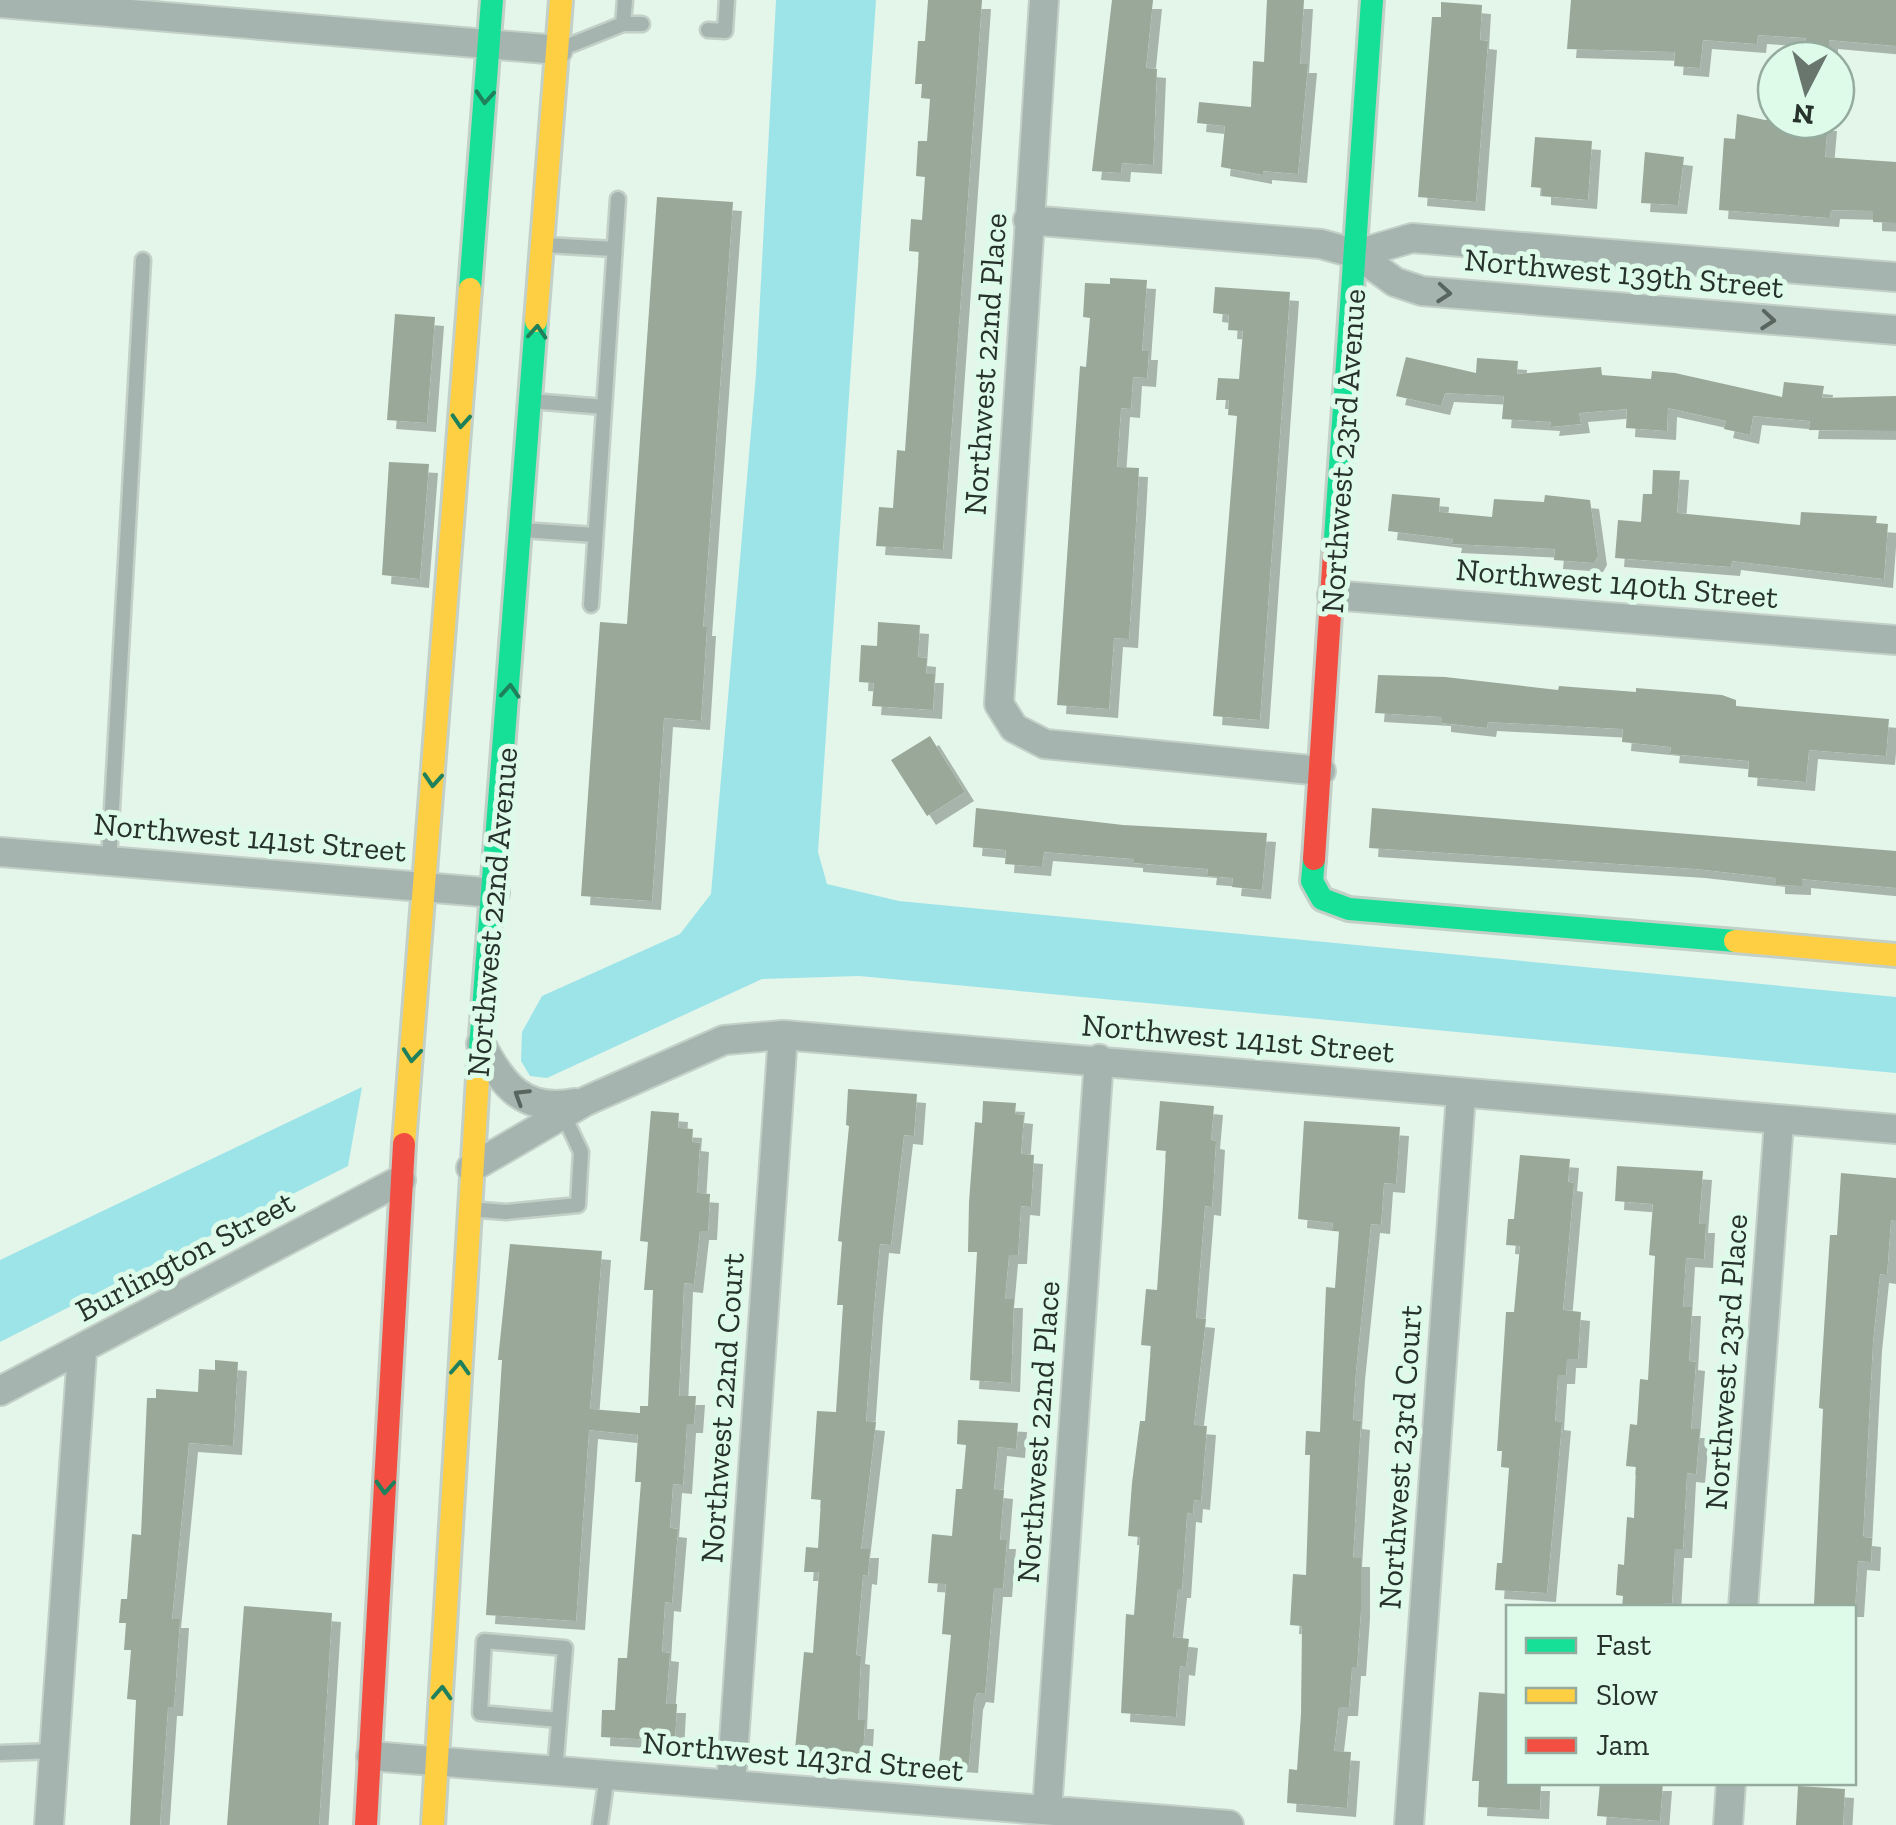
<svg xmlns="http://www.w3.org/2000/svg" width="1896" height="1825" font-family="'Zilla Slab',serif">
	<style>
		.water { fill: #9de4e9 }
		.building { fill: #9aa899; filter: url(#shadow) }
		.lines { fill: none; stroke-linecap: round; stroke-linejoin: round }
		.lane-casing { stroke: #c3d0c8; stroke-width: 19 }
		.street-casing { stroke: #c3d0c8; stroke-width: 32 }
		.fast-casing { stroke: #c3d0c8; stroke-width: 28 }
		.slow-casing { stroke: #c3d0c8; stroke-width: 28 }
		.jam-casing { stroke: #c3d0c8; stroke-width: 28 }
		.lane { stroke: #a6b4b0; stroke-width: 14 }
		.street { stroke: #a6b4b0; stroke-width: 28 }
		.fast { stroke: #16e098; stroke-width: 22 }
		.slow { stroke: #ffcf43; stroke-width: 22 }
		.jam { stroke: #f24e42; stroke-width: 22 }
		.oneway { stroke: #1f805c }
		.oneway2 { stroke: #596660 }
		.labels { text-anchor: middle; stroke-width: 10; stroke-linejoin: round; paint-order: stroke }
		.street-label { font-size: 32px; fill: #26322b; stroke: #defbe9 }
	</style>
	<defs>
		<filter id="shadow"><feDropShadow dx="9" dy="9" stdDeviation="0" flood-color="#0004"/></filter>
	</defs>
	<rect width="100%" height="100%" fill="#e4f5ea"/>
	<path class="water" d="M776,0h100l-58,852 9,32 72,17 997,96v76l-1037,-97 -97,3 -215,99 -17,-2 -9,-15 1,-29 20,-36 138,-62 31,-40 45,-520z
		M362,1087l-14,79 -348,176v-82z"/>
	<path class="building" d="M928,0h54l-39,550 -67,-4 3,-39 14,1 4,-58 8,1 14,-199 -10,-1 2,-32 11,1 3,-43 -9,-1 2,-35h9l3,-42 -9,-1 1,-14h-7l3,-43h7z
		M1112,0h41l-7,68 11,1 -4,96 -31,-2 -1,10 -29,-2z
		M1267,0h37l-4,64h8l-10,110 -35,-3v4l-42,-8 4,-41 -28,-3 2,-21 52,5 2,-46 11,1z
		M1571,0h325v46l-67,-6v9l-24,-2 1,-9 -48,-3 -1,9 -54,-4 -3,28 -26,-2 1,-14 -108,-3z
		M1441,2l41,3 -2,35 8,1 -12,161 -58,-5 14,-180h9z
		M1737,114l28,6 63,2 -3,35 71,5v61l-23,-1v-11l-42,-1 -1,8 -111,-8 5,-72 11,1z
		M1535,137l57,4 -4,59 -46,-4v-8l-11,-1z
		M1645,152l39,5 -6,48 -37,-2z
		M657,197l76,5 -30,425h4l-6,94 -37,-3 -12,183 -71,-5 19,-274 27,2z
		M1110,278l37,2 -5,71h7l-2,27 -14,-1 -2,32 -10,-1 -4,59 22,1 -2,38 -8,133 -15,-1 -5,71 -52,-4 23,-339 6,1 4,-49 -7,-1 2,-34 25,1z
		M1215,287l75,5 -30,428 -47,-4 24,-300 -9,-1 1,-15h-13l2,-22 21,1 4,-48 -15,-1 1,-15 -16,-2z
		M395,314l40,3 -8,106 -40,-3z
		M1406,357l70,16 1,-15 41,3 -1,13 84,-7 1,8 49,4 1,-8 23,2 107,24 2,-15 40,4 -2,12 74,-2v35l-87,-1 1,-9 -57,-5 -3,19 -26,-6 2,-8 -58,-13 -1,23 -41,-3 1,-19 -48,4 2,11 -31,3 1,-5 -49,-3 2,-23 -59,-3 -4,13 -45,-10z
		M389,462l40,2 -9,115 -38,-4z
		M1653,470l27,1 -3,42 123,12 1,-13 76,4 -1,7 12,1 -4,55 -152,-18 -1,6 -116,-9 3,-38 23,2 2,-28h9z
		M1392,494l48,4 -1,14 53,5 2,-18 50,3 1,-7 45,5 8,56 -4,7 -40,-3 1,-11 -103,-5 1,-5 -65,-8z
		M878,622l42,3 -2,32 9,1 -1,16h9l-2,36 -61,-4 2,-23 -15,-1 2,-37 16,1z
		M1378,675l67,2 113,13 1,-4 77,6v-4l86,7 14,5v6l153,13 -3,37 -77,-6 -3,32 -58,-5 1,-16 -79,-7 1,-7 -49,-5 1,-13 -135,-7 -1,6 -45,-5v-6l-67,-4z
		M930,736l35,56 -38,24 -36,-56z
		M976,808l147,17 144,8 -5,57 -30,-3 1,-9 -26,-2 1,-7 -74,-6v-4l-90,-7 -2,15 -37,-3 1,-14 -33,-3z
		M1372,808l524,43v37l-94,-9v7l-26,-1v-7l-80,-9 -327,-21z
		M848,1089l69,5 -3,42 -10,-1 -13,110 -11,-1 -6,64 -8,113 10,1 -15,127h9l-2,27 -5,-1 -7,80 5,1 -3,64h7l-2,35 -68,-5 9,-98 9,1 6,-81h-15l2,-25 12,1 3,-48 -10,-1 6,-88 19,1 7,-107h-6l5,-63 -4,-1 11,-115 -3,-1z
		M983,1101l33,2 -1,11 9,1 -3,39 13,1 -3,52 -10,-1 -3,49h-9l-4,44h9l-3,84 -41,-3 7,-128h-9l1,-50 6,-80 7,1z
		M1160,1101l54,5 -3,34 5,1 -4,66 -7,-1 -9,112 10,1 -12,106 13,1 -6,75 -7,-1 -1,14 -6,-1 -5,76h-4l-5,48 16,2 -3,28 -6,-1 -4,51 -55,-4 5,-99 8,1 6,-78 -12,-1 4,-53 8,-62h5l6,-75 -10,-1 5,-56 11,1 5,-69 4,-70 -10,-1z
		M651,1111l28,2 -1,15 15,1 -1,13 8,1 -3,50 13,1 -2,37h-8l-6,53 -10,-1 -5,113h17l-2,28h-7l-4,61 -10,-1 -3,44 8,1 -6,74 -7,-1 -3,50 8,1 -4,51h11l-2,37 -74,-4 1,-27h13l3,-52h9l14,-176h-6l3,-47 -49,-5 -13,191 -90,-6 16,-255h-4l12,-116 92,7 -12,158 50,4v-7h8l5,-116h-9l4,-48 -8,-1z
		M1304,1121l96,6 -4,57 -12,-1 -3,42 -10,-1 -15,147 -3,49 8,1 -8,137h8v51l-4,58h-5l-3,40h-10l-5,44 17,1 -4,56 -60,-5 2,-34 8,1 4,-56 1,-88 -12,-1 3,-51 13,1 4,-120h-5l1,-24 14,1 6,-145 9,1 4,-57h-7l1,-8 -35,-4z
		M1520,1155l50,4 -2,23 6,1 -11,127 18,2 -3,47h-11l-1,16h-8l-3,46 7,1 -15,171 -52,-3 2,-27h5l7,-95 -8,-1 1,-16h-5l9,-139h8l6,-66 -14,-1 2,-26h6z
		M1617,1166l86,5 -4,53h7l-2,35 -18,-1 -3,49h9l-3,54 7,1 -5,67h9l-4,45 -9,-1 -4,76h-8l-3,54h-9v5h-41l1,-12 -7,-1 2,-31 6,1 3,-48 7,1 2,-51 -10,-1 4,-42 7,1 3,-46 8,1 7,-124 -6,-1 4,-51 -38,-3z
		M1841,1173l55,5v43l-5,-1 -4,55 -7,-1 -7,68 -10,195 9,1 -1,24 -13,-1 -3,47h-32l-9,-3 9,-196 -4,-1 11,-173h7z
		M215,1360l23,2 -5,84 -44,-3 -17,176h8l-6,88h-6l-8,118h-30l6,-125 -9,-1 4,-49h-7l2,-27h-7l2,-24h6l5,-65 9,1 6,-137h9v-9l42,3 1,-23 16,1z
		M958,1420l60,3 -2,26 -18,-2 -4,42 10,1 -4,50h7l-4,48h-9l-9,106 -8,-1 -3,8 -5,63 -30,-2 12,-127 -9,-1 4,-50 -18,-1 4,-49 20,2 4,-47h6l4,-44 -9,-1z
		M244,1606l88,7 -13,212h-92z
		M1479,1692l29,2v88h33l-1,28 -62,-3 1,-26h-7z
		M1600,1782h63l-3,39 -63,-5z
		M1798,1786l47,3 -2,36h-47z"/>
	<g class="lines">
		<g class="lane-casing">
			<path id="lane" d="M623,24h19
				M708,30l17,1 2,-31
				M563,48l60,-24 2,-24
				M545,245l69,4
				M532,401l72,6
				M522,530l73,5
				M591,605l27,-406
				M109,861l34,-601
				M469,1209l37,3 72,-7 3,-53 -18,-38
				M0,1753l54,-2
				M555,1771l10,-123 -81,-7 -4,72 79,7
				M600,1825l7,-50"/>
		</g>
		<g class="street-casing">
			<path id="street" d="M1044,0l-45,704 15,24 31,16 276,27
				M0,3l558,47
				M1028,220l293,24 36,10 38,28 27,9 474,39
				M1357,254l55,-16 484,39
				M1332,595l564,45
				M0,852l495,41
				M481,1044c21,41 43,69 94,59
				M471,1168l115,-67 138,-61 59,-5 1113,94
				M0,1391l401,-211
				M1743,1608l36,-486
				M371,1756l858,69
				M731,1785l52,-750
				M1047,1810l52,-751
				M49,1825l33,-473
				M1409,1825l52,-731
				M1728,1825l3,-43"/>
		</g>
		<g class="fast-casing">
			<path id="fast" d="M470,289l22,-289
				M1334,553l38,-553
				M1314,859l-2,22 10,18 27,10 386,32
				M479,1061l57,-740"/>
		</g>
		<g class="slow-casing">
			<path id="slow" d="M536,321l25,-321
				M1735,941l161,14
				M404,1144l66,-855
				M433,1825l46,-764"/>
		</g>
		<g class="jam-casing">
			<path id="jam" d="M1314,859l20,-306
				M366,1825l38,-681"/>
		</g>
		<use href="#lane" class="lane"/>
		<use href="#street" class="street"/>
		<use href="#fast" class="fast"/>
		<use href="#slow" class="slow"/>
		<use href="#jam" class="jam"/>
	</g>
	<defs><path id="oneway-chevron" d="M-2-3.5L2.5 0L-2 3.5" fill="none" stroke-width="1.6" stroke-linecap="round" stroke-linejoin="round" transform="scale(2.5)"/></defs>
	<g class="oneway">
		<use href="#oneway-chevron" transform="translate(485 97) rotate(94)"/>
		<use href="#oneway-chevron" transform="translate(537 332) rotate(-86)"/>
		<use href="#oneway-chevron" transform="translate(461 421) rotate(94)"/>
		<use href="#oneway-chevron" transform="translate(510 691) rotate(-86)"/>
		<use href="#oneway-chevron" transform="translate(433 780) rotate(94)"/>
		<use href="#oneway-chevron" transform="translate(412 1055) rotate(95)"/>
		<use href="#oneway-chevron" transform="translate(460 1368) rotate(-87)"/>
		<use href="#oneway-chevron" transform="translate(385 1487) rotate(93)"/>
		<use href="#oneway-chevron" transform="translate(442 1693) rotate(-87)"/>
	</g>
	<g class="oneway2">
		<use href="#oneway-chevron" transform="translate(1444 293) rotate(5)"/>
		<use href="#oneway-chevron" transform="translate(1768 320) rotate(5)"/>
		<use href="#oneway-chevron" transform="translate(521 1096) rotate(-148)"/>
	</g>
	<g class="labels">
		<g class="street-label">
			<text transform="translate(1624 273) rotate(5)" y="11">Northwest 139th Street</text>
			<text transform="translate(985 364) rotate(-86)" y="11">Northwest 22nd Place</text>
			<text transform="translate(1343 451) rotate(-86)" y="11">Northwest 23rd Avenue</text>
			<text transform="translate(1617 583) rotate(5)" y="11">Northwest 140th Street</text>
			<text transform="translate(250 837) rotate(5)" y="11">Northwest 141st Street</text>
			<text transform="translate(492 912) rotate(-85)" y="11">Northwest 22nd Avenue</text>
			<text transform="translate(1238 1038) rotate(5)" y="11">Northwest 141st Street</text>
			<text transform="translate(185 1256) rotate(-28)" y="11">Burlington Street</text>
			<text transform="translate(1726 1362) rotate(-86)" y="11">Northwest 23rd Place</text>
			<text transform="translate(722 1408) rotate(-86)" y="11">Northwest 22nd Court</text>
			<text transform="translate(1038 1432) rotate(-86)" y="11">Northwest 22nd Place</text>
			<text transform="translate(1400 1457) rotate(-86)" y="11">Northwest 23rd Court</text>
			<text transform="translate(803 1756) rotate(5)" y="11">Northwest 143rd Street</text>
		</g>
	</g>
	<rect x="1506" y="1605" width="350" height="180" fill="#defbe9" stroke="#94ab9d" stroke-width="2.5"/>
	<rect x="1526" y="1638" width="50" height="15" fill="#16e098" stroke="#94ab9d" stroke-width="2.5"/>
	<text x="1596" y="1655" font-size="30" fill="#26322b">Fast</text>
	<rect x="1526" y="1688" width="50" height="15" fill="#ffcf43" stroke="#94ab9d" stroke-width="2.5"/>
	<text x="1596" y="1705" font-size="30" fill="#26322b">Slow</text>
	<rect x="1526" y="1738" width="50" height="15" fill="#f24e42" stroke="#94ab9d" stroke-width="2.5"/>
	<text x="1596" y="1755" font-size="30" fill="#26322b">Jam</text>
	<g transform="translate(1806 90) rotate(186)"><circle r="48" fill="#defbe9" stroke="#94ab9d" stroke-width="2.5"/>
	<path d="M0-8L18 38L0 25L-18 38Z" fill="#68766e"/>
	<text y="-15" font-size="28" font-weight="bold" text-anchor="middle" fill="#26322b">N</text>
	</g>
</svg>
